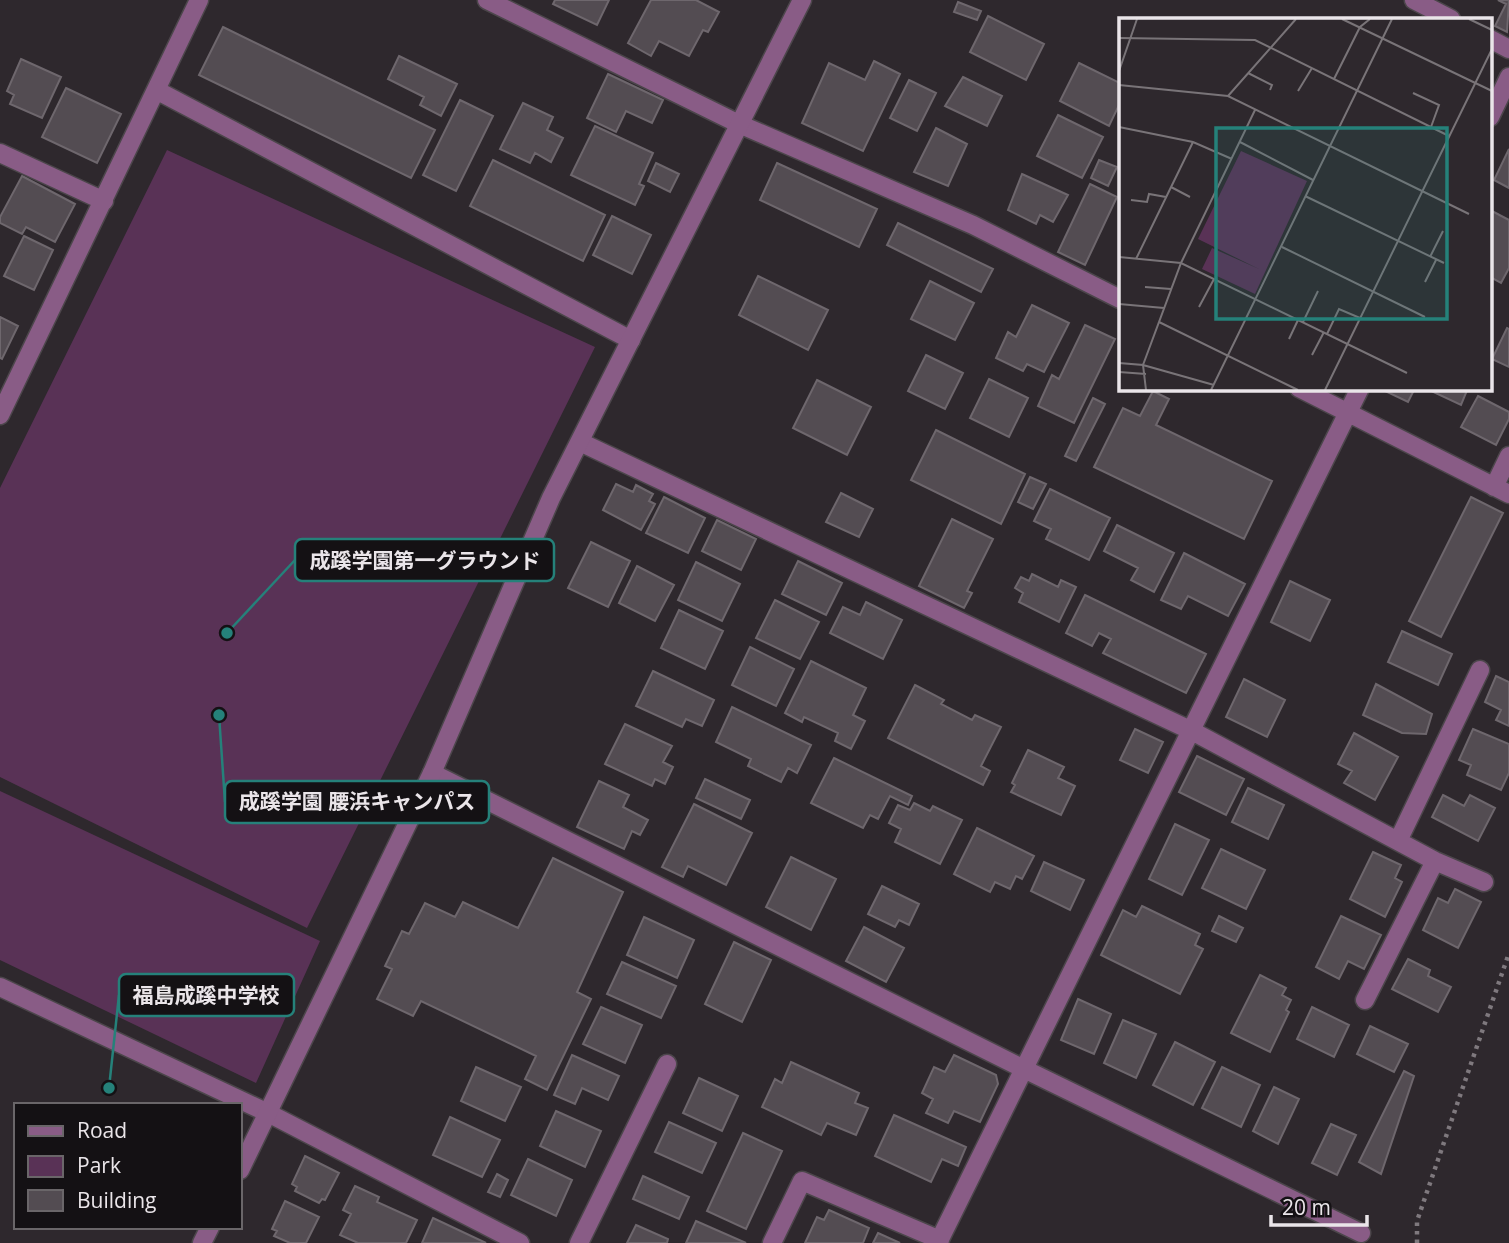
<svg xmlns="http://www.w3.org/2000/svg" width="1509" height="1243" font-family="'Open Sans','Noto Sans JP',sans-serif">
	<style>
		.green { fill: #593256 }
		.building { fill: #534c52; stroke: #6e676d; stroke-width: 2 }
		.lines { fill: none; stroke-linecap: round; stroke-linejoin: round }
		.minor-casing { stroke: #4c464b; stroke-width: 21 }
		.tertiary-casing { stroke: #4c464b; stroke-width: 21 }
		.path { stroke: #7f797e; stroke-width: 4.5; stroke-dasharray: 3.5 5; stroke-linecap: butt }
		.minor { stroke: #895c86; stroke-width: 18 }
		.tertiary { stroke: #895c86; stroke-width: 18 }
		.inset-road { fill: none; stroke: #797478; stroke-width: 2 }
		.view { fill: #25817a; fill-opacity: 0.15; stroke: #25817a; stroke-width: 3.5 }
		.inset-edge { fill: none; stroke: #eae5e9; stroke-width: 3.5 }
		.leader { fill: none; stroke: #25817a; stroke-width: 2.5 }
		.callout-dot { fill: #25817a; stroke: #141114; stroke-width: 2.5 }
		.callout { fill: #141114; stroke: #25817a; stroke-width: 2.5 }
		.callout-label { font-size: 21px; text-anchor: middle; font-weight: bold; fill: #eae5e9 }
	</style>
	<rect width="100%" height="100%" fill="#2e282d"/>
	<path class="green" d="M167,150l428,197 -288,581 -307,-151v-289z
		M0,791l320,150 -64,142 -256,-123z"/>
	<path class="building" d="M555,0h54l-12,25 -44,-21z
		M651,0h45l23,12 -11,20 -5,-2 -14,26 -30,-15 -8,15 -23,-13z
		M1498,0h11l-2,32 -12,-6 11,-22z
		M958,2l23,9 -4,9 -23,-8z
		M988,16l56,28 -18,36 -56,-28z
		M223,27l212,103 -24,48 -212,-103z
		M399,56l58,28 -16,32 -21,-11 4,-8 -36,-18z
		M21,59l40,18 -19,41 -32,-14 4,-9 -7,-4z
		M874,61l26,13 -37,77 -61,-28 27,-60 36,17z
		M1079,63l41,20v20l-11,23 -49,-25z
		M608,74l55,26 -11,23 -26,-12 -10,21 -29,-14z
		M963,77l39,19 -15,30 -42,-20z
		M909,80l27,13 -19,38 -27,-13z
		M66,88l55,26 -24,49 -55,-26z
		M460,100l33,16 -37,75 -33,-16z
		M523,103l30,14 -6,13 16,8 -12,24 -16,-9 -5,10 -30,-14z
		M1058,115l45,22 -21,41 -45,-22z
		M595,126l58,27 -14,31 5,2 -9,19 -64,-30z
		M936,128l31,16 -19,42 -34,-14z
		M1509,149v39l-15,-8z
		M493,160l112,55 -22,46 -113,-55z
		M1099,160l18,7 -9,19 -17,-8z
		M656,163l23,11 -9,18 -22,-11z
		M777,163l100,46 -18,38 -99,-47z
		M1022,174l46,21 -15,27 -13,-7 -4,9 -28,-14z
		M22,176l53,28 -20,38 -29,-15 -4,7 -22,-11v-6z
		M1090,184l27,13 -32,68 -27,-13z
		M1490,210l19,10v48l-8,15 -11,-6z
		M612,216l39,19 -19,39 -39,-19z
		M898,223l95,46 -12,23 -94,-47z
		M24,236l29,14 -19,40 -30,-14z
		M758,276l70,34 -20,40 -69,-35z
		M930,281l44,22 -19,37 -44,-21z
		M1032,305l37,18 -25,49 -17,-8 -4,7 -27,-13 12,-26 8,5z
		M0,317l18,9 -16,33 -2,-1z
		M1085,325l30,14 -41,84 -36,-17 14,-31 7,4z
		M1507,328l2,1v38l-17,-8z
		M926,355l37,18 -18,36 -37,-18z
		M989,379l39,19 -19,39 -39,-19z
		M817,380l54,27 -24,48 -54,-27z
		M1379,388h36l-7,14z
		M1425,388h43l-7,17z
		M1153,391l16,8 -13,26 116,56 -28,58 -150,-72 29,-59 17,8z
		M1478,396l31,16v7l-13,26 -35,-18z
		M1093,398l12,6 -29,57 -11,-5z
		M936,430l89,44 -24,50 -90,-44z
		M1030,477l16,7 -13,25 -15,-7z
		M616,484l17,8 3,-7 17,9 -4,7 6,3 -14,26 -38,-20z
		M1050,489l60,29 -21,42 -43,-21 5,-10 -17,-8z
		M841,493l32,16 -14,28 -33,-15z
		M664,497l41,21 -17,35 -42,-20z
		M1471,497l32,16 -62,124 -32,-16z
		M952,519l41,20 -26,52 5,2 -8,15 -45,-22z
		M717,520l39,19 -15,31 -39,-19z
		M1117,525l57,28 -20,39 -23,-12 7,-12 -34,-17z
		M591,542l39,19 -22,46 -40,-19z
		M1184,553l61,31 -17,32 -40,-20 -7,13 -20,-9z
		M798,561l44,22 -16,32 -44,-21z
		M696,562l44,22 -18,37 -44,-21z
		M637,566l37,19 -19,36 -36,-18z
		M1032,574l26,13 3,-7 15,7 -17,35 -40,-20 4,-9 -8,-5 6,-11 8,4z
		M1290,581l40,19 -20,41 -39,-19z
		M1085,595l121,59 -20,39 -83,-40 8,-14 -12,-6 -7,13 -26,-13z
		M775,600l44,22 -19,37 -44,-21z
		M866,602l36,18 -19,39 -53,-26 13,-26 17,8z
		M679,610l44,21 -18,38 -44,-21z
		M1402,631l50,23 -14,31 -50,-23z
		M750,647l44,22 -18,37 -44,-21z
		M811,661l55,27 -13,27 12,6 -14,28 -16,-8 3,-8 -34,-16 -2,5 -17,-9z
		M653,671l61,29 -12,26 -16,-7 -4,8 -46,-21z
		M1496,676l13,6v44l-13,-6 5,-10 -16,-8z
		M1244,679l41,21 -18,37 -41,-20z
		M1376,684l56,30 -6,20 -24,-1 -39,-18z
		M915,685l29,15 -3,4 31,16 3,-5 26,12 -20,39 9,5 -7,14 -95,-47z
		M732,707l79,38 -14,28 -9,-5 -7,14 -33,-16 3,-7 -35,-17z
		M625,724l47,22 -9,16 10,5 -8,17 -10,-5 -3,7 -47,-22z
		M1135,729l28,13 -15,31 -28,-13z
		M1473,729l36,15v29l-8,17 -34,-15 4,-10 -12,-5z
		M1354,733l44,24 -23,43 -31,-17 8,-12 -14,-7z
		M1028,750l36,17 -6,11 17,8 -14,29 -50,-23 4,-7 -3,-2z
		M1197,756l47,23 -18,36 -47,-23z
		M834,758l78,38 -4,9 -18,-9 -12,23 -8,-4 -7,13 -52,-25z
		M705,779l45,21 -9,19 -45,-21z
		M599,781l30,14 -6,12 25,13 -8,15 -8,-4 -8,18 -47,-22z
		M1248,788l36,17 -16,34 -36,-17z
		M1443,795l21,11 6,-11 25,13 -17,33 -46,-24z
		M914,803l16,8 3,-5 29,14 -22,44 -45,-22 6,-13 -12,-6 9,-18 12,5z
		M694,804l58,29 -26,52 -38,-19 -5,11 -21,-10z
		M1175,824l34,16 -27,55 -33,-16z
		M977,828l57,28 -12,23 -6,-3 -6,13 -15,-7 -5,10 -36,-18z
		M1221,849l44,21 -19,39 -44,-21z
		M1373,852l28,13 -6,13 7,4 -17,35 -35,-18z
		M791,857l45,22 -25,51 -45,-23z
		M553,858l70,34 -46,100 14,7 -44,91 -22,-11 11,-23 -115,-55 -8,15 -36,-17 15,-30 -7,-3 17,-35 7,3 16,-31 30,14 8,-15 55,26z
		M1044,862l40,18 -14,30 -39,-19z
		M882,886l37,18 -10,21 -10,-5 -4,7 -27,-13z
		M1455,889l26,13 -23,46 -35,-18 15,-32 10,5z
		M1142,906l58,28 -5,11 8,4 -23,45 -79,-39 22,-45 13,7z
		M1219,916l24,12 -7,14 -24,-11z
		M1341,916l40,19 -17,34 -16,-8 -9,18 -23,-12z
		M644,917l50,23 -17,38 -50,-23z
		M864,927l40,21 -18,34 -40,-21z
		M734,942l37,18 -29,62 -37,-18z
		M1408,959l22,11 -2,6 23,11 -13,25 -46,-23z
		M622,962l54,24 -15,32 -54,-24z
		M1260,975l26,13 -4,7 9,5 -5,10 3,2 -19,40 -39,-19z
		M1078,999l33,15 -17,40 -33,-14z
		M601,1007l41,18 -17,38 -42,-19z
		M1312,1007l37,18 -15,32 -37,-18z
		M1123,1020l33,14 -20,44 -32,-15z
		M1370,1026l38,18 -14,28 -37,-18z
		M1175,1042l40,20 -22,43 -40,-20z
		M572,1055l47,21 -11,24 -26,-12 -7,16 -21,-9z
		M954,1055l42,20 2,9 -18,38 -26,-11 -6,12 -22,-10 7,-14 -11,-6 12,-26 11,5z
		M791,1062l68,31 -4,10 13,5 -12,27 -29,-12 -6,12 -59,-28 13,-28 7,4z
		M476,1067l45,20 -16,34 -44,-20z
		M1222,1067l38,18 -19,42 -39,-19z
		M1404,1071l10,5 -33,98 -22,-12z
		M699,1078l39,18 -16,35 -39,-18z
		M1274,1087l25,12 -21,45 -25,-13z
		M556,1111l45,20 -16,36 -45,-21z
		M894,1115l72,32 -8,19 -16,-7 -11,23 -56,-26z
		M450,1117l50,23 -18,37 -49,-22z
		M669,1122l47,21 -14,30 -47,-21z
		M1331,1124l25,11 -19,40 -25,-12z
		M743,1133l39,18 -36,78 -39,-18z
		M305,1156l34,17 -14,27 -3,-1 -3,4 -24,-12 2,-4 -5,-3z
		M528,1159l44,21 -16,36 -45,-21z
		M497,1174l11,6 -8,17 -12,-5z
		M643,1176l46,21 -10,22 -46,-20z
		M355,1186l24,11 -2,5 40,18 -11,23h-48l-18,-8 11,-21 -8,-4z
		M285,1201l34,16 -13,26h-16l-16,-7 3,-5 -5,-2z
		M829,1210l40,18 -6,15h-58l12,-26 7,3z
		M433,1218l53,25h-64z
		M696,1221l50,22h-60z
		M636,1225l32,14 -1,4h-40z
		M878,1233l22,10h-27z"/>
	<g class="lines">
		<g class="minor-casing">
			<path id="minor" d="M487,0l252,124 234,101 147,74
				M1414,0l37,19
				M1490,39l19,10
				M156,90l475,250
				M1490,117l19,-40
				M0,153l104,48
				M1299,388l210,106
				M0,415l199,-415
				M580,442l612,289 243,130 49,21
				M1494,487l15,-31
				M432,773l592,296 337,164
				M1398,841l82,-171
				M0,987l268,126 252,130
				M1365,1000l70,-139
				M579,1243l88,-179
				M772,1243l30,-62 138,59
				M938,1243l422,-855"/>
		</g>
		<g class="tertiary-casing">
			<path id="tertiary" d="M240,1170l192,-397 119,-275 251,-498
				M202,1243l8,-16"/>
		</g>
		<path class="path" d="M1417,1243v-22l92,-268"/>
		<use href="#minor" class="minor"/>
		<use href="#tertiary" class="tertiary"/>
	</g>
	<g transform="translate(1119 18)">
		<rect width="373" height="373" fill="#2e282d"/>
		<path d="M122,133l66,30 -52,113 -53,-25 10,-21 47,21 -61,-30z" fill="#593256"/>
		<path class="inset-road" d="M223,1l150,72M350,1l23,11M0,20l136,2 194,96M0,53l18,-52M129,55l24,12 -2,5M215,61l26,-52 10,-8M0,67l109,11 241,118M179,73l14,-23M294,75l26,12 -8,22M109,78l68,-77M0,109l74,15 39,17M121,124l73,38M52,169l19,10M186,178l139,67M12,182l16,2 2,-8 17,3M163,229l143,70M0,239l62,6 226,110M311,239l13,-26M17,241l57,-117M306,264l11,-22M26,269l26,2M0,286l45,4M80,289l15,-28M40,304l139,68M184,304l15,-31M208,316l12,-25 21,9M170,321l9,-19M193,337l12,-23M0,345l24,2 3,25M0,354l27,2M95,367l-71,-20 38,-102 74,-153M92,372l181,-371M206,372l167,-341"/>
		<path class="view" d="M97,110h231v191h-231z"/>
		<rect width="373" height="373" class="inset-edge"/>
	</g>
	<path class="leader" d="M227 633L295 560M219 715L225 802M109 1088L119 995"/>
	<g class="callout-dot">
		<circle cx="227" cy="633" r="7"/>
		<circle cx="219" cy="715" r="7"/>
		<circle cx="109" cy="1088" r="7"/>
	</g>
	<g class="callout">
		<rect x="295" y="539" width="259" height="42" rx="7"/>
		<rect x="225" y="781" width="264" height="42" rx="7"/>
		<rect x="119" y="974" width="175" height="42" rx="7"/>
	</g>
	<g class="callout-label">
		<text x="425" y="568">成蹊学園第一グラウンド</text>
		<text x="357" y="809">成蹊学園 腰浜キャンパス</text>
		<text x="206" y="1003">福島成蹊中学校</text>
	</g>
	<rect x="14" y="1103" width="228" height="126" fill="#141114" stroke="#6a6669" stroke-width="2"/>
	<rect x="28" y="1126" width="35" height="10" fill="#895c86" stroke="#6a6669" stroke-width="2"/>
	<text x="77" y="1138" font-size="21" fill="#eae5e9">Road</text>
	<rect x="28" y="1156" width="35" height="21" fill="#593256" stroke="#6a6669" stroke-width="2"/>
	<text x="77" y="1173" font-size="21" fill="#eae5e9">Park</text>
	<rect x="28" y="1190" width="35" height="21" fill="#534c52" stroke="#6a6669" stroke-width="2"/>
	<text x="77" y="1208" font-size="21" fill="#eae5e9">Building</text>
	<path d="M1271 1215v10h96v-10" fill="none" stroke="#eae5e9" stroke-width="3.5"/>
	<text x="1282" y="1215" font-size="21" fill="#eae5e9" stroke="#141114" stroke-width="5" paint-order="stroke">20 m</text>
</svg>
